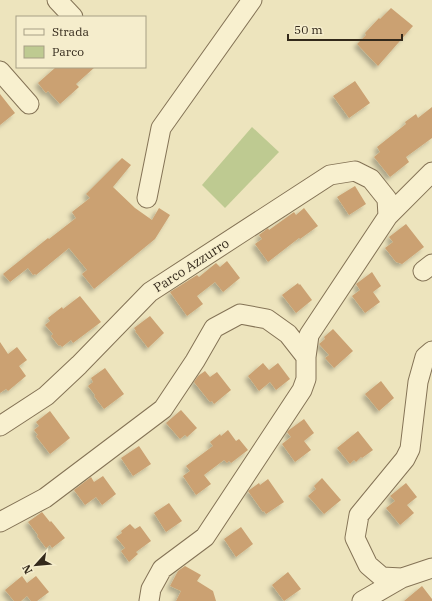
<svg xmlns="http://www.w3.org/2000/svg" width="432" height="601" font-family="'IBM Plex Serif',serif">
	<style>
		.green { fill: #beca91 }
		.building { fill: #cba172; filter: url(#shadow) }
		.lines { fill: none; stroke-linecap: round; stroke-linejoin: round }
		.minor-casing { stroke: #847356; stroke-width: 21 }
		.minor { stroke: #f8f0cf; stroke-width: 19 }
		.labels { text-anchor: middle; stroke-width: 3; stroke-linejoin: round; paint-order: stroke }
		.street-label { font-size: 13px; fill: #33291b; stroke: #f5edcc }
	</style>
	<defs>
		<filter id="shadow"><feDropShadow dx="-3.5" dy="3.5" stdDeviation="2" flood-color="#0004"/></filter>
	</defs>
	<rect width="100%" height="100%" fill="#ede4bd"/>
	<path class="green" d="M252,127l27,25 -54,56 -23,-23z"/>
	<path class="building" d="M391,8l22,18 -35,40 -21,-22 9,-9 -1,-2 14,-15 1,1z
		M56,67h39l-19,17 3,3 -19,17 -12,-13 -2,2 -8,-10z
		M355,81l15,22 -21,15 -16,-22z
		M0,94l15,19 -15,12z
		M432,107v31l-26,19 3,5 -19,15 -16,-20 6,-5 -3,-5 29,-23 -1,-2 11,-8 2,4z
		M122,158l9,7 -18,22 22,21 17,12 7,-12 11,7 -15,24 -61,50 -12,-15 5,-4 -18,-22 -33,27 -1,-1 -2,1 -5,-7 -18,14 -7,-8 45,-36 1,1 27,-21 -4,-6 18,-14 -4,-4z
		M355,186l11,18 -17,11 -12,-18z
		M304,208l14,18 -18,13 -1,-1 -31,24 -13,-18 7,-5 -3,-4 9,-7 1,2 25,-18 2,3z
		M406,224l18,23 -22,17 -6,-2 -11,-14 8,-6 -4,-5z
		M227,261l13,17 -17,14 -8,-10 -18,14 6,8 -16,12 -17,-24 27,-17 2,2 17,-14 4,4z
		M372,272l9,14 -8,6 7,10 -15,11 -13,-17 8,-6 -4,-6z
		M298,283l1,2 1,-1 12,16 -16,13 -14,-18z
		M80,296l21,26 -28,21 -2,-3 -9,7 -2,-2 -1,1 -8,-10 2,-2 -8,-9 5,-4 -2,-3 14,-11 1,2z
		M150,316l14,17 -16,15 -13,-17h1l-2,-3z
		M333,329l20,22 -19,17 -9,-10 4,-3 -10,-11 6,-5 -1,-2z
		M0,342l8,12 9,-7 10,13 -8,6 7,10 -18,15 -2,-2 -6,4z
		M263,363l6,7 9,-7 12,16 -14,11 -6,-8 -11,9 -11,-15z
		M105,368l19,26 -20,15 -10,-13 1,-1 -7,-9 5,-4 -2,-4z
		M205,371l5,6 7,-5 14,18 -17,14 -2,-3 -2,1 -16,-20 4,-6z
		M381,381l13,17 -15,13 -14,-17z
		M181,410l16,18 -10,9 -2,-2 -5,4 -14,-16z
		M50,411l20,27 -20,16 -14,-18 2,-1 -4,-5 5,-4 -3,-4z
		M304,419l10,14 -10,8 7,9 -16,12 -13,-18 9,-7 -4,-5 2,-2z
		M228,430l8,11 3,-2 9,11 -17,13 -2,-2 -2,2 -3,-3 -20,15 7,9 -15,11 -13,-19 7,-5 -4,-5 27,-20 -3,-4 10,-8 1,2z
		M358,431l15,19 -11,8 -1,-1 -5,5 -2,-2 -4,4 -13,-16z
		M139,446l12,18 -18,12 -12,-18z
		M103,476l13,18 -14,11 -6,-8 -11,8 -11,-15 17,-13 3,5z
		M322,478l19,22 -17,14 -16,-18 8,-7 -2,-3z
		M268,479l16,23 -18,12 -2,-3 -1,1 -15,-21 11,-8 1,2z
		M406,483l11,14 -10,8 7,8 -14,12 -14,-17 9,-7 -5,-5z
		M169,503l13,18 -16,11 -12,-19z
		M42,512l8,10 1,-1 14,17 -13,10 -2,-3 -4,3 -9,-12 1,-1 -10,-13z
		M130,524l5,5 5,-3 11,15 -15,11 2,2 -9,8 -8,-11 4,-3 -9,-11 6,-4 -1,-2z
		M241,527l12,17 -17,13 -12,-18z
		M185,566l16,9 -4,6 16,10 3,10h-40l5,-10 -11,-5 8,-15z
		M288,572l13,17 -17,12 -12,-16z
		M22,576l5,7 9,-7 13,16 -12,9h-6l-4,-5 -6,5h-7l-9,-11z
		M422,586l10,13v2h-28z"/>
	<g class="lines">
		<g class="minor-casing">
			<path id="minor" d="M57,0l16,17
				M0,71l29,33
				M147,198l14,-70 91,-128
				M388,216l44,-44
				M423,271l9,-7
				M0,426l46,-30 33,-31 71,-73 180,-117 25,-4 16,8 16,20 1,17 -79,119 -3,22v22l-4,11 -97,147 -43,32 -11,20 -2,12
				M0,522l45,-24 118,-89 32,-48 19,-33 26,-14 27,5 21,15 18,23
				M402,578l-20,-1 -14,-12 -13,-27 4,-23 46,-56 5,-10 8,-67 7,-25 7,-6
				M362,601l40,-23 30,-10"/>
		</g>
		<use href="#minor" class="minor"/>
	</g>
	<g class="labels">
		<g class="street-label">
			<text transform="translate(191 265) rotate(-33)" y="5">Parco Azzurro</text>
		</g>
	</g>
	<rect x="16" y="16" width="130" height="52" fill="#f5edcc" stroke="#a79f85"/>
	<rect x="24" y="29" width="20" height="6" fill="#f8f0cf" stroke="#a79f85"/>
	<text x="52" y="36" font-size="12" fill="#33291b">Strada</text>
	<rect x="24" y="46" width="20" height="12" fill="#beca91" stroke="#a79f85"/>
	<text x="52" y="56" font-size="12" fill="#33291b">Parco</text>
	<g transform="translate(36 565) rotate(243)" stroke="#f5edcc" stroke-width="3" paint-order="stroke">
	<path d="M0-3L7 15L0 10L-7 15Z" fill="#33291b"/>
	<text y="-6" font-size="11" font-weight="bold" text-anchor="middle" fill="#33291b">N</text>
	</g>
	<path d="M288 34v6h114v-6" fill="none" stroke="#33291b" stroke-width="2"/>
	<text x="294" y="34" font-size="12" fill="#33291b" stroke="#f5edcc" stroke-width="3" paint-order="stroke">50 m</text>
</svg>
